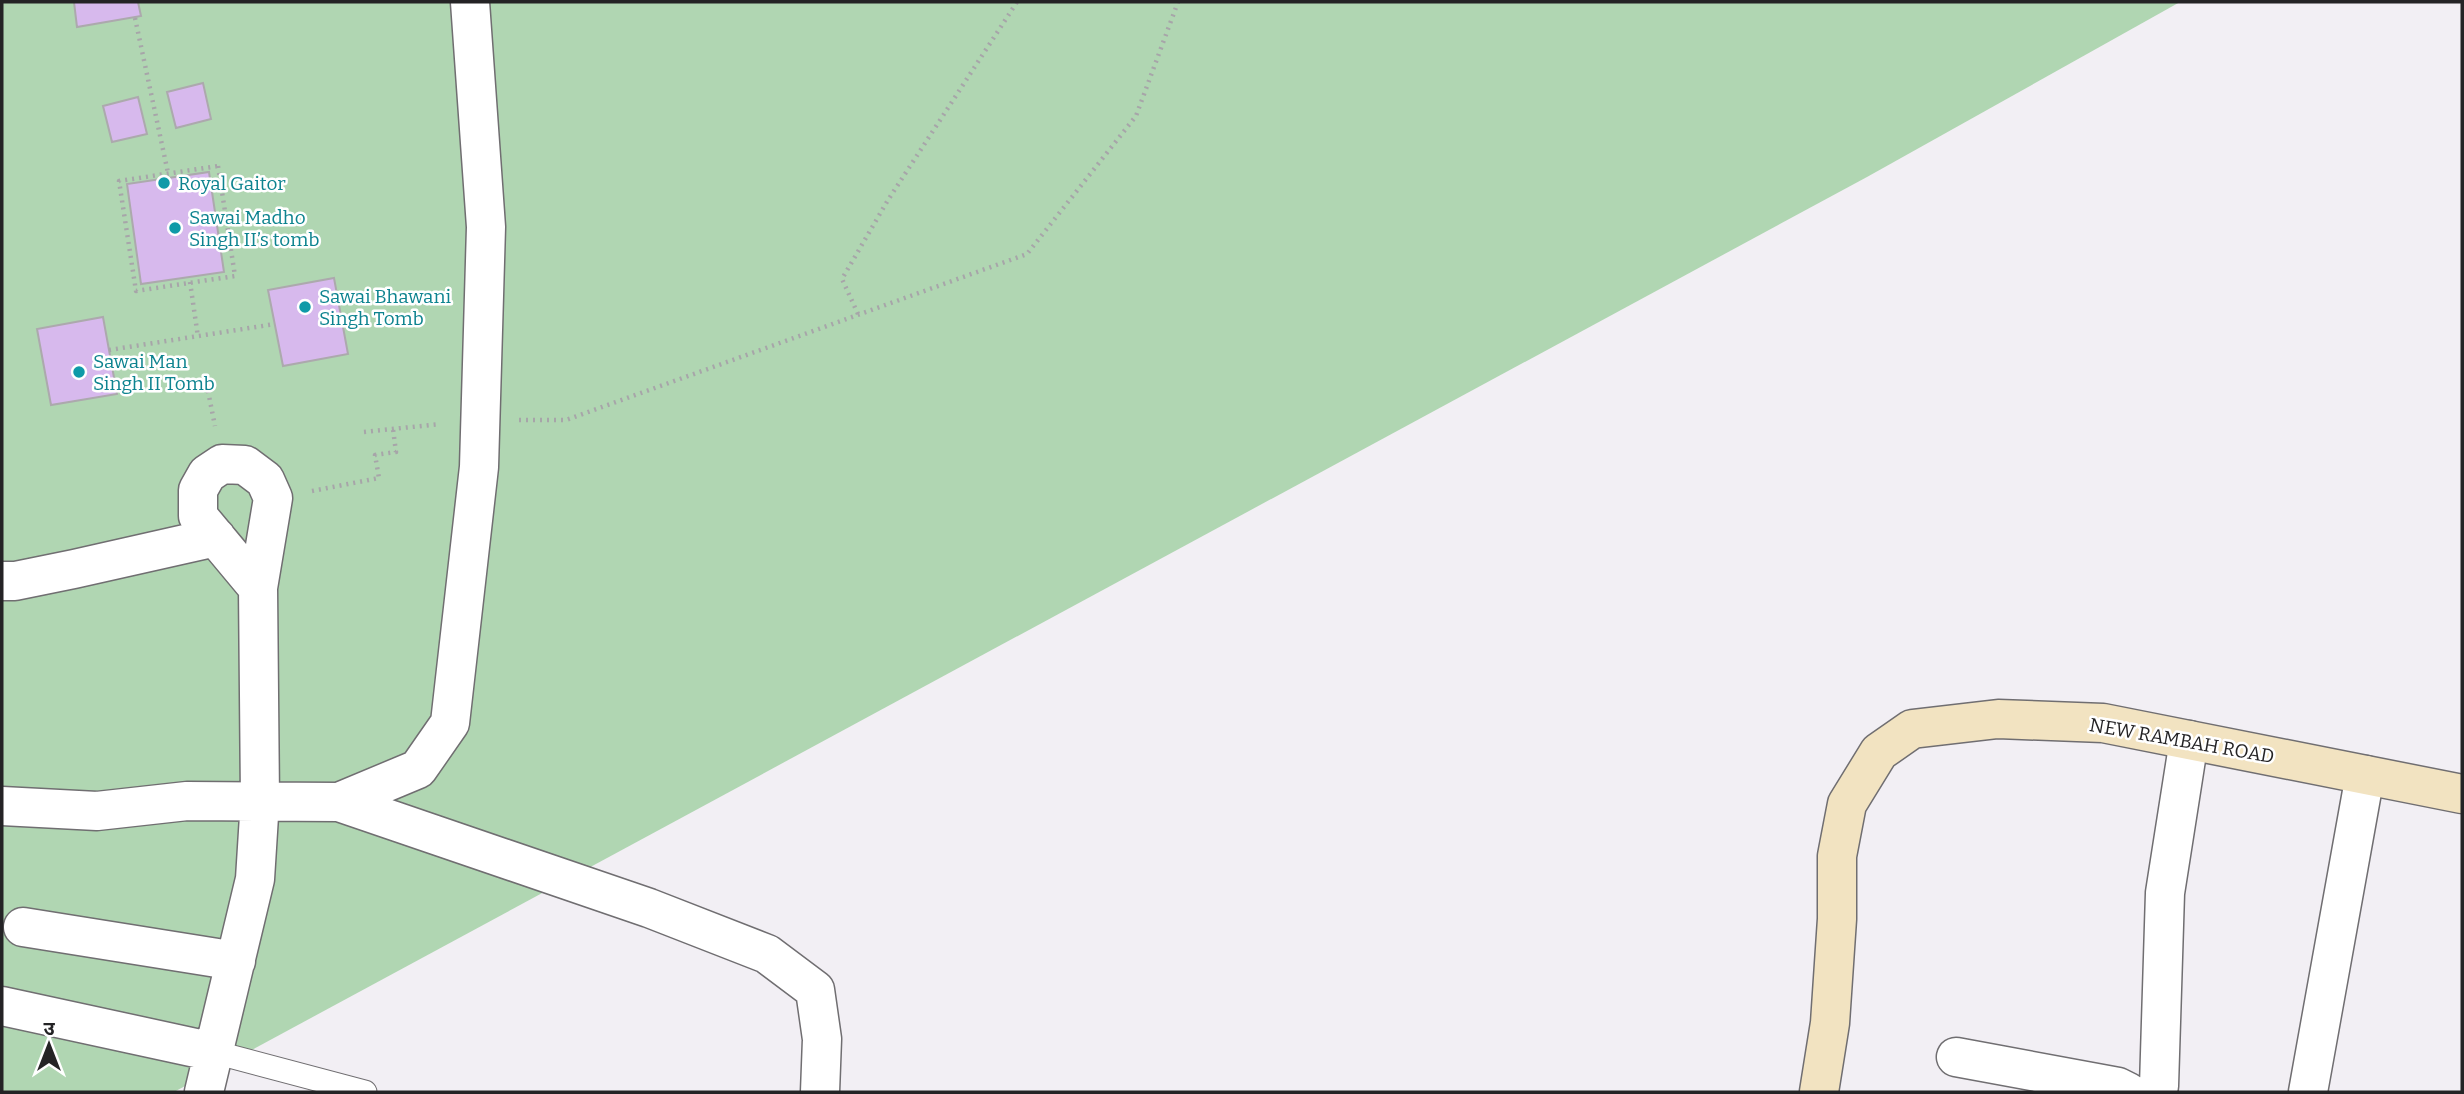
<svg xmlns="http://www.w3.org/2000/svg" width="2464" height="1094" font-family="Bitter,'Noto Sans Devanagari',serif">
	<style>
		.green { fill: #b0d6b2 }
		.building { fill: #d7b9ed; stroke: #aca9ad; stroke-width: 2 }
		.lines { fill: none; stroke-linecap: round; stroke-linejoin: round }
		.lane-casing { stroke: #706e71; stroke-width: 25 }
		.street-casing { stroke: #706e71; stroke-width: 41 }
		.secondary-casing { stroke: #706e71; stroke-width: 41 }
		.path { stroke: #a7a5a9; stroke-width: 4.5; stroke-dasharray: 2 5; stroke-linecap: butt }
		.lane { stroke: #fff; stroke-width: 23 }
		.street { stroke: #fff; stroke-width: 38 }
		.secondary { stroke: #f2e3c1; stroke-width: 38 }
		.culture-dot { fill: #0f9aa8; stroke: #fff; stroke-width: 2.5 }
		.labels { text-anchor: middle; stroke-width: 5; stroke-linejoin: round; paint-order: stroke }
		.culture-label { font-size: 19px; fill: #0d838f; stroke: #fff; text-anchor: start }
		.street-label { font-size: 19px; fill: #242325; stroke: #fff }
	</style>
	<rect width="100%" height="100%" fill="#f2eff4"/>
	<path class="green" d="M2,2h2178l-313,175 -1693,915h-172z"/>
	<path class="building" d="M74,2h64l3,14 -64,11z
		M203,83l8,36 -35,9 -9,-36z
		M138,97l9,37 -35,8 -9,-36z
		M209,172l15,100 -83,12 -14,-100z
		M334,278l14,76 -65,12 -15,-76z
		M103,317l14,77 -66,11 -14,-76z"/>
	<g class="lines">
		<g class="lane-casing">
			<path id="lane" d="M214,1052l151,40"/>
		</g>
		<g class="street-casing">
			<path id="street" d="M2,581h13l59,-12 142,-32
				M339,802l310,106 118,46 48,36 7,49 -2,53
				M2,806l95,5 90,-10 152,1 79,-33 32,-46 29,-256 7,-240 -16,-225
				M23,927l213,34
				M2,1006l212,46
				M1956,1057l162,30 10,5
				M2159,1086l6,-193 24,-153
				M204,1092l51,-213 5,-79 -2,-212 15,-90 -8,-18 -20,-15 -23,-1 -15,10 -9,16v26l60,72
				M2308,1092l57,-317"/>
		</g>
		<g class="secondary-casing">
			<path id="secondary" d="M1819,1092l11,-69 7,-104v-63l10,-52 32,-52 33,-23 86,-10 105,4 359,71"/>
		</g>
		<path class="path" d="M135,18l33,155
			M218,166l17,110 -99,15 -17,-110z
			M190,282l8,55
			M858,314l-16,-35 46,-79 129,-198
			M109,350l166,-26
			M208,391l7,35
			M519,420h47l461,-166 109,-138 42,-114
			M364,432l76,-8
			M312,491l67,-13 -4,-23 21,-3 -3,-23"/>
		<use href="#lane" class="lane"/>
		<use href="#street" class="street"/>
		<use href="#secondary" class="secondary"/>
	</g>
	<g class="culture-dot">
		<circle cx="164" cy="183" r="7"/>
		<circle cx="175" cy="228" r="7"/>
		<circle cx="305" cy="307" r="7"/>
		<circle cx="79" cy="372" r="7"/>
	</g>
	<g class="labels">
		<g class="culture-label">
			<text x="178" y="190">Royal Gaitor</text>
			<text x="189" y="224">Sawai Madho<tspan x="189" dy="22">Singh II’s tomb</tspan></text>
			<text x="319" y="303">Sawai Bhawani<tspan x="319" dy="22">Singh Tomb</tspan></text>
			<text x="93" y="368">Sawai Man<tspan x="93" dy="22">Singh II Tomb</tspan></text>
		</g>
		<g class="street-label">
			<text transform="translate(2182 740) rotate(10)" y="7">NEW RAMBAH ROAD</text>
		</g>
	</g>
	<rect width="2464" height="1094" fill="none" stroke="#242325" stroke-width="7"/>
	<g transform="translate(49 1045)" stroke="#ffffff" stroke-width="5" paint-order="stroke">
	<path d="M0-5L12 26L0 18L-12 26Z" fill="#242325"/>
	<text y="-10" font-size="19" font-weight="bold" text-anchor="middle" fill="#242325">उ</text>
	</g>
</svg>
